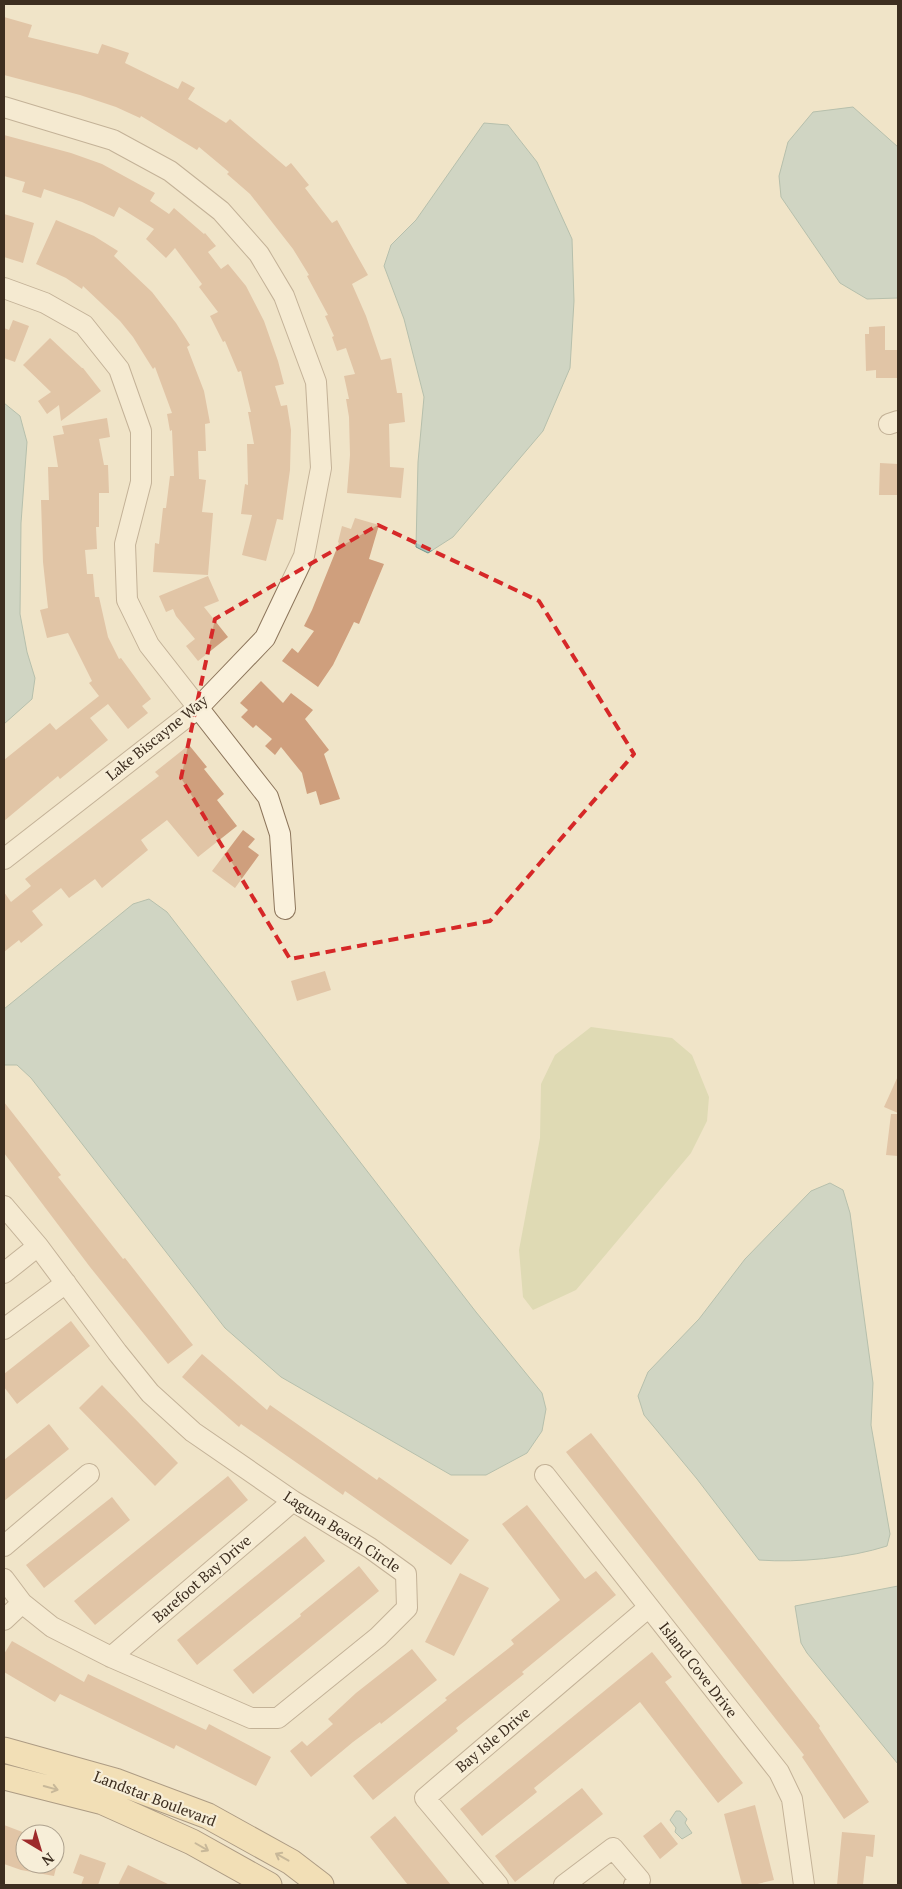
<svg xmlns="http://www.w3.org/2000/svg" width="902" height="1889" font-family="'PT Serif',serif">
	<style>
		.green { fill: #c9cf9b }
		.water { fill: #a9c4bc; stroke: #6f938a }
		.building { fill: #cf9f7d }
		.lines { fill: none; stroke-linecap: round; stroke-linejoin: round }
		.minor-casing { stroke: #8d765c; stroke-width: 22 }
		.major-casing { stroke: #5b4430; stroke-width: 27 }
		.minor { stroke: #faf1dc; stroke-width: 20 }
		.major { stroke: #f3d9a0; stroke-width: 25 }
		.oneway { stroke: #988460 }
		.marked { fill: none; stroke: #d62828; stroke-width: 4; stroke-dasharray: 10 6; stroke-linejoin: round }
		.labels { text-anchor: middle; stroke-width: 4.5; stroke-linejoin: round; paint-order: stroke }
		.street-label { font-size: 15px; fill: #3d2e20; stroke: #f7eed8 }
	</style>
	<rect width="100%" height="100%" fill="#f0e4c8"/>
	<path class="green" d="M591,1027l81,11 20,17 17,42 -2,24 -16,32 -115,137 -43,20 -10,-13 -4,-47 21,-112 1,-54 14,-29z"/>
	<path class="water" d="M853,107l45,40v151l-31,1 -27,-16 -59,-86 -2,-21 9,-34 25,-30z
		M484,123l24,2 29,37 35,77 2,62 -4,67 -27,63 -90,106 -25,16 -12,-6 2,-85 6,-65 -20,-78 -20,-53 7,-21 25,-25z
		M4,403l16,13 7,26 -6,81 -1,91 7,38 8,26 -3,21 -28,25z
		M149,899l18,13 309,400 66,81 4,16 -4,22 -15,22 -41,22h-35l-170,-98 -56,-49 -194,-250 -14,-13h-13v-56l129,-105z
		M830,1183l13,7 7,23 23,170 -2,42 19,109 -3,12c-37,12 -89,17 -128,14l-62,-81 -53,-64 -6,-19 10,-24 51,-53 46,-60 66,-68z
		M898,1586v178l-91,-111 -6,-10 -6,-37z
		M676,1811h4l7,8 -2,4 7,10 -10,6 -7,-7 1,-4 -6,-8z"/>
	<path class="building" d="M4,17l28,8 -4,12 70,17 4,-10 27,9 -4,10 53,26 4,-8 13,7 -7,11 38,24 4,-4 56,48 5,-4 18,22 -4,3 27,35 5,-3 31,55 -16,9 14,32 15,44 10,-2 6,35h5l3,29 -16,2 1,43 14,1 -3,30 -54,-5 3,-38 -1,-38 -3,-18h3l-5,-23 11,-2 -9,-26 -9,3 -5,-14 2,-1 -9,-20 3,-1 -21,-39 2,-1 -16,-26 -43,-55 -23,-20 2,-2 -30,-25 -2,3 -56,-34 -1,2 -24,-11 -36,-12 -76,-20z
		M4,135l67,18 31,11 53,29 -5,8 19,13 5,-6 30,26 1,-1 11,13 -8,6 13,17 7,-5 18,22 18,35 14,40 6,23 -9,2 6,20 6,-1 4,25 -1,40 -7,50 -6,-1 -11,42 -24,-6 10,-40 -11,-1 4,-30 3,1 -1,-41h7l-6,-32h3l-10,-41 -3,1 -13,-31 -2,1 -13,-26 8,-4 -19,-25 3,-3 -27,-36 -9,10 -20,-19 8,-10 -35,-22 -5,10 -32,-15 -38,-13 -3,9 -19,-6 3,-10 -21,-6z
		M4,214l30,9 -11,40 -19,-6z
		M56,220l38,16 24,15 -4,5 38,36 24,31 14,22 -3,2 17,44 6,32 -5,1 1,27h-8l1,28 7,1 -4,32 11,1 -5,62 -55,-3 2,-29 4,1 4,-36h3l4,-32h4l-2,-46 -2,1 -3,-17 5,-1 -17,-46 -2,2 -20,-32 -13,-16 -37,-35 -1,3 -16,-11 -30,-14z
		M13,320l16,6 -14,36 -11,-4v-30l5,2z
		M885,326v24h13v28h-22v-8l-10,1 -1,-37h4v-7z
		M50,338l32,30h1l18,23 -40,30 -2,-16 -12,9 -9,-13 13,-9 -28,-27z
		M107,418l3,19 -11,2 5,26h4l1,28h-10v34h-3l1,22 -12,1 2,24h6l2,23h4l9,40 11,22 2,-1 30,41 -9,7 6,7 -20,16 -20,-25 -18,14 18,22 -48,39 -2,-3 -54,45v-61l46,-37 6,7 43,-34 -10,-13 3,-2 -24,-48 -21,5 -7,-28 8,-2 -5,-46 -2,-62h8l-1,-33h10l-5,-31 11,-2 -2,-8z
		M880,463l18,1v31h-19z
		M355,518l24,7 -10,34 15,5 -25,60 -5,-2 -21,43 -15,22 -36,-26 10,-13 6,5 16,-22 -10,-5 8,-16 27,-67 -1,-1 4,-16 9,3z
		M208,576l11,25 -15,6 24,30 -30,24 -12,-15 9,-7 -19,-23 -3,-7 -7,3 -7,-16z
		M261,681l22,22 8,-10 22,17 -8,9 24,31 -5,4 16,45 -20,6 -4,-14 -9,3 -5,-21 -21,-26 -6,8 -10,-9 7,-7 -16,-14 -3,3 -12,-11 7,-7 -8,-7z
		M189,745l18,22 -3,2 20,25 -7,6 20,26 -39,31 -31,-37 -26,20 7,10 -46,38 -7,-9 -26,19 -8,-10 -29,23 11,14 -22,18 -2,-3 -15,12v-60l7,10 20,-16 -6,-7 134,-103 -4,-4z
		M243,830l12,9 -7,8 11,8 -24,33 -23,-17z
		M325,971l6,19 -34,11 -6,-20z
		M898,1076v37l-14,-6z
		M4,1102l57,73 -3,2 65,82 2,-1 68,87 -25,19 -78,-97 -86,-114z
		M891,1114h7v42l-12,-1z
		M71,1321l19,25 -73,58 -13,-17v-13z
		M202,1354l65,56 3,-5 107,75 2,-3 90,63 -18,25 -106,-74 -2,4 -102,-71 -2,3 -57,-50z
		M102,1385l76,78 -23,23 -76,-78z
		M49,1424l20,25 -65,52v-41z
		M591,1433l229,293 -1,2 50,74 -25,17 -42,-62 2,-2 -238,-303z
		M228,1476l20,24 -153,125 -21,-24z
		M112,1497l18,23 -86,68 -18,-23z
		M527,1505l58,74 11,-8 20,24 -94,77 2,2 -68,54 2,3 -85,69 -20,-24 94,-76 -2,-2 69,-54 -3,-4 49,-40 -58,-76z
		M305,1536l20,25 -128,104 -20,-25z
		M359,1566l20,25 -126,103 -20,-24 68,-54 -1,-2z
		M460,1573l29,15 -35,68 -29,-14z
		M12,1641l72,41 4,-8 118,56 3,-6 62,33 -15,29 -80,-41 -2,4 -114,-55 -5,8 -51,-30v-18z
		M412,1649l25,31 -56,44 -1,-2 -27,20 -42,35 -21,-26 12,-10 5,5 26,-22 -5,-5 28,-26z
		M652,1652l20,25 -7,5 78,101 -25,20 -78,-101 -106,86 3,4 -55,44 -22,-27z
		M582,1788l21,26 -88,68 -20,-26z
		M755,1805l19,75 -21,5h-11l-18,-71z
		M395,1816l56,69h-43l-38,-48z
		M661,1822l17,22 -18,15 -17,-23z
		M4,1825l21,8v31h32l-3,12 -33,-6 -17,-6z
		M842,1832l33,3 -2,22 -7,-1 -3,29h-26z
		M80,1854l26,9 -8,22h-17l3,-8 -11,-4z
		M128,1865l42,20h-52z"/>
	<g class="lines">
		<g class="minor-casing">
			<path id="minor" d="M4,107l109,33 57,31 51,40 38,43 25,42 32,86 5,86 -17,88 -39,82 -67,70 -194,151
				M4,288l41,15 39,22 35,44 22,62v51l-16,62 2,56 22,45 119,152 12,37 5,75
				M889,424l9,-3
				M4,1206l34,40 79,106 33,41 43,39 100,69 77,47 36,26 1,34 -29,29 -100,81h-27l-140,-61 -59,-30 -30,-24 -18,-24
				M4,1273l34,-27
				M4,1329l62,-46
				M545,1475l234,297 13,27 12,86
				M4,1546l85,-72
				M4,1620l18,-17
				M111,1657l182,-156
				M498,1885l-73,-87 224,-191
				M564,1885l49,-37 27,32 -6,5"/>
		</g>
		<g class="major-casing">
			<path id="major" d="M4,1750l111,31 93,35 83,46 30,23
				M4,1777l99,25 89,40 77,43"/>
		</g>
		<use href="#minor" class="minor"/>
		<use href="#major" class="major"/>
	</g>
	<defs><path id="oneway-shaft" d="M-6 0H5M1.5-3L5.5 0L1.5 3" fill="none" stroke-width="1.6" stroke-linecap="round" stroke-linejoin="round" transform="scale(1.25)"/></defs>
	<g class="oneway">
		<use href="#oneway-shaft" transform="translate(51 1788) rotate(15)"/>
		<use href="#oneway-shaft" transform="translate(202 1847) rotate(30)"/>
		<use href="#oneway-shaft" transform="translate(282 1857) rotate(-151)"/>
	</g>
	<path d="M0 0H902V1889H0ZM378,525l161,76 95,153 -144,167 -200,38 -109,-181 34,-159z" fill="#f0e4c8" fill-opacity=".55" fill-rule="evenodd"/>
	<path class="marked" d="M378,525l161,76 95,153 -144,167 -200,38 -109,-181 34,-159z"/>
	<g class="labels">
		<g class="street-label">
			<text transform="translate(157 738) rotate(-39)" y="5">Lake Biscayne Way</text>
			<text transform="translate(342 1532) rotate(33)" y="5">Laguna Beach Circle</text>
			<text transform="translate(202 1579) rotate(-41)" y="5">Barefoot Bay Drive</text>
			<text transform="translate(698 1670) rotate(52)" y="5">Island Cove Drive</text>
			<text transform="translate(493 1740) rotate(-40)" y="5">Bay Isle Drive</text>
			<text transform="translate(155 1799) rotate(21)" y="5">Landstar Boulevard</text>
		</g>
	</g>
	<rect width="902" height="1889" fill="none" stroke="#3d2e20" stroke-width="10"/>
	<g transform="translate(40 1849) rotate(142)"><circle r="24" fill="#f7eed8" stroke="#ada18e"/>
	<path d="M0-4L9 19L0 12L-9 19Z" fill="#9e2a2b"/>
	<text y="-8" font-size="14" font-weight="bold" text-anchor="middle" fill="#3d2e20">N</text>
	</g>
</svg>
